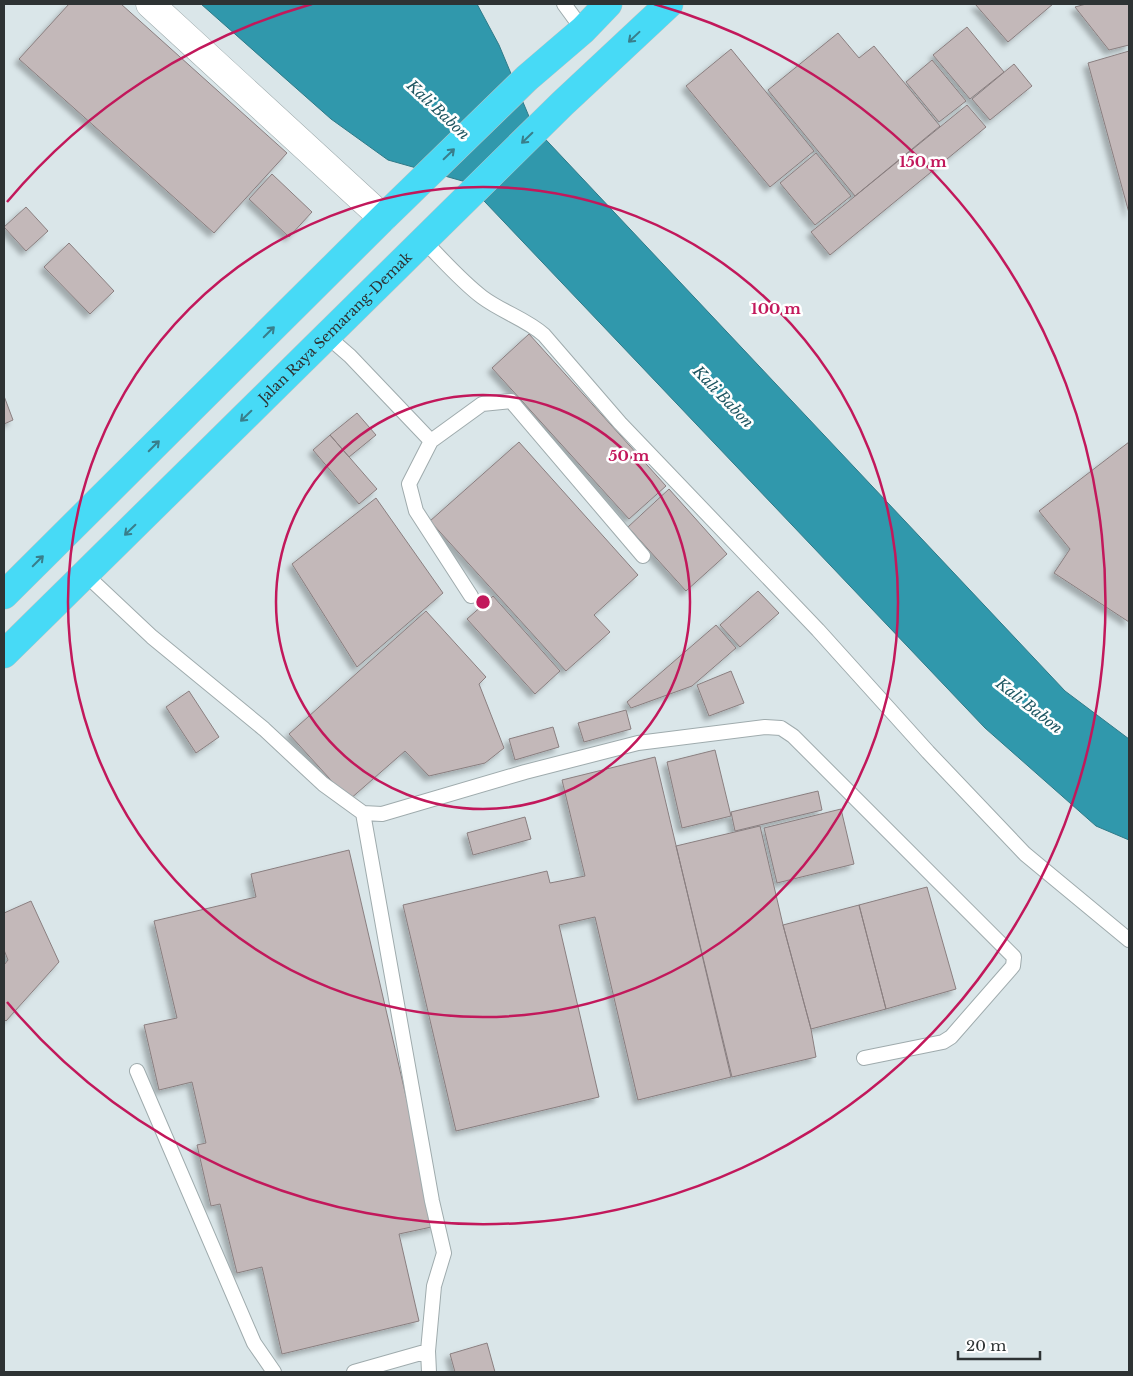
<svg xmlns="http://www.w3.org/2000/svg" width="1133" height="1376" font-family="'Libre Baskerville',serif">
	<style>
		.water { fill: #3098ac; stroke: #2f7a88 }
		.building { fill: #c3b8b9; stroke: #8a7f80; filter: url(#shadow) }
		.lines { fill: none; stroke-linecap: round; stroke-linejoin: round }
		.lane-casing { stroke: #9fabad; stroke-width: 16 }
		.street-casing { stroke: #9fabad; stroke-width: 29 }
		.highway-casing { stroke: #c0c2c2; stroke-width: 29 }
		.lane { stroke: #fff; stroke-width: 14 }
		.street { stroke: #fff; stroke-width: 28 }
		.highway { stroke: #47daf6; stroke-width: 28 }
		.oneway { stroke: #397e8b }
		.ring { fill: none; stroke: #c2185b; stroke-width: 2.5 }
		.labels { text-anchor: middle; stroke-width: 5; stroke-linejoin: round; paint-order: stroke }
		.street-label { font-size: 14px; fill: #2e3334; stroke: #fff }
		.water-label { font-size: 15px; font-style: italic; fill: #1f5762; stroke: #fff }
		.centre { fill: #c2185b; stroke: #fff; stroke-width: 2.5 }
		.ring-label { font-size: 15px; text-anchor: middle; font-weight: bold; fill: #c2185b; stroke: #fff; stroke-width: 5; stroke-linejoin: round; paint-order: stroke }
	</style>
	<defs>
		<filter id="shadow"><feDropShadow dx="-4.5" dy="4.5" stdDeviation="2.5" flood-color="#0004"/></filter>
	</defs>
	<rect width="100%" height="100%" fill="#dae6e9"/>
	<path class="water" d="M201,4h276l22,41 34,81 532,565 64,48v101l-33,-14 -111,-98 -519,-546 -78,-22 -57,-41z"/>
	<path class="building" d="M69,4h52l166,149 -73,80 -195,-174z
		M975,4h78l-45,38z
		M1086,4h43v41l-20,5 -34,-43z
		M967,27l37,45 -34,27 -37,-44z
		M838,33l21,25 15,-12 66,80 -85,70 -87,-106z
		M731,49l83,102 -44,36 -84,-101z
		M1129,51v162l-41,-150z
		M932,60l34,41 -27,21 -33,-40z
		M1014,64l18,22 -42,34 -18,-21z
		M967,105l19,22 -156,128 -19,-23z
		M816,153l35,43 -36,29 -35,-42z
		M272,174l40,38 -23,25 -40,-38z
		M26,207l22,24 -22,20 -22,-24z
		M69,243l45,48 -24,23 -46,-47z
		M529,334l137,152 -37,33 -137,-151z
		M4,396l9,24 -9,4z
		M357,413l19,22 -27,22 -19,-22z
		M330,435l47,54 -18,15 -46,-54z
		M519,442l119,133 -44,40 16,17 -44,39 -136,-150z
		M1129,442v180l-75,-49 16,-24 -31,-38z
		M669,489l58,65 -41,37 -58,-64z
		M376,498l67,95 -86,74 -65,-103z
		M758,591l21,22 -39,34 -20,-22z
		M493,596l67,75 -25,23 -68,-75z
		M426,611l60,66 -7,7 25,64 -19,15 -56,13 -24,-25 -56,49 -60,-66z
		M716,625l20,23 -44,38 -61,22 -4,-6z
		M731,671l13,32 -35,13 -12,-31z
		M189,691l30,46 -23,16 -30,-46z
		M626,710l5,19 -47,13 -6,-19z
		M553,727l6,20 -44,13 -6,-21z
		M715,750l16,66 -49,12 -15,-66z
		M655,757l76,320 -93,23 -43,-183 -36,8 40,172 -143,34 -53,-226 144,-34 3,12 35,-7 -23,-96z
		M818,791l4,19 -87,21 -4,-19z
		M841,809l13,55 -77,19 -13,-55z
		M525,817l6,22 -58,16 -6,-22z
		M760,826l23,99 28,104 5,28 -84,20 -56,-231z
		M349,850l87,376 -37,8 20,87 -137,33 -20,-87 -25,6 -17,-69 -9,2 -14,-61 9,-2 -14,-61 -33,8 -15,-65 33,-7 -23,-97 102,-24 -5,-23z
		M927,887l29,102 -70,20 -27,-104z
		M31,901l28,61 -53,59 -2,-2v-54l4,-5 -4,-10v-37z
		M859,905l27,104 -75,20 -28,-104z
		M487,1343l8,29h-40l-5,-18z"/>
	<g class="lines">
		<g class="lane-casing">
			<path id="lane" d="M564,4l19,26
				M424,241c19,19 37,40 58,56 20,15 44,22 62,38l76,88 198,207 110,122 97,102 104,86
				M327,336l23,20 81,85 -22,43 7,27 55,85
				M431,441l51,-37 29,-3 132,155
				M85,574l67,63 112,92 59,55 40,29 19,1 143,-42 113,-29 127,-16 16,1 12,8 221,221 -1,9 -62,71 -8,5 -79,16
				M363,813l69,388 12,52 -10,33 -6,65 1,21
				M137,1071l117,272 20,29
				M354,1372l74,-21"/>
		</g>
		<g class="street-casing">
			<path id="street" d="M150,4l233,214"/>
		</g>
		<g class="highway-casing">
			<g id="highway">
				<path d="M4,595l379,-377 144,-140 56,-48 25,-26"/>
				<path id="s1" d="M4,654l558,-550 107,-100"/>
			</g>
		</g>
		<use href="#lane" class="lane"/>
		<use href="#street" class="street"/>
		<use href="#highway" class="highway"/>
	</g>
	<defs><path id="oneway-shaft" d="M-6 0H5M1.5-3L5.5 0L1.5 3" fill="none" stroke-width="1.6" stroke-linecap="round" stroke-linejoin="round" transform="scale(1.25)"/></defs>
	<g class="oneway">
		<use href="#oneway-shaft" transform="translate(634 37) rotate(137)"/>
		<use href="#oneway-shaft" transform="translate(527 138) rotate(136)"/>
		<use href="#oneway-shaft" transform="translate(449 154) rotate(-44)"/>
		<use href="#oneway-shaft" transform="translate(269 332) rotate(-45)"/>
		<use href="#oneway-shaft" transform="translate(246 416) rotate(136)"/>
		<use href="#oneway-shaft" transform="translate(154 446) rotate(-45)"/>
		<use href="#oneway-shaft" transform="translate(130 530) rotate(136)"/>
		<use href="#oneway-shaft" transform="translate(38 561) rotate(-45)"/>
	</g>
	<g class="ring">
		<circle cx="483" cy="602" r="207"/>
		<circle cx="483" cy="602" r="415"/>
		<path d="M7 202A622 622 0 0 1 312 4M654 4A622 622 0 1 1 7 1002"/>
	</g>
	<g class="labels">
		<g class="street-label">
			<text dy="5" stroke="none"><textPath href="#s1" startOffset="465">Jalan Raya Semarang-Demak</textPath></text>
		</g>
		<g class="water-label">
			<text transform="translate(438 110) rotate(43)" y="5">Kali Babon</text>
			<text transform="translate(723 397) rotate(46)" y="5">Kali Babon</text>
			<text transform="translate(1029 706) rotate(38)" y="5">Kali Babon</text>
		</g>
	</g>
	<circle cx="483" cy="602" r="8" class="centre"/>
	<g class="ring-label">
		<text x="923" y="167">150 m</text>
		<text x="776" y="314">100 m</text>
		<text x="629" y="461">50 m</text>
	</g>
	<rect width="1133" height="1376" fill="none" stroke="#2e3334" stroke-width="10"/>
	<path d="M958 1351v8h82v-8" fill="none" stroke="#2e3334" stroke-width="2.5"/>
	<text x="966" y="1351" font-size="15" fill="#2e3334" stroke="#ffffff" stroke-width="4" paint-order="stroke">20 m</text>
</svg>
